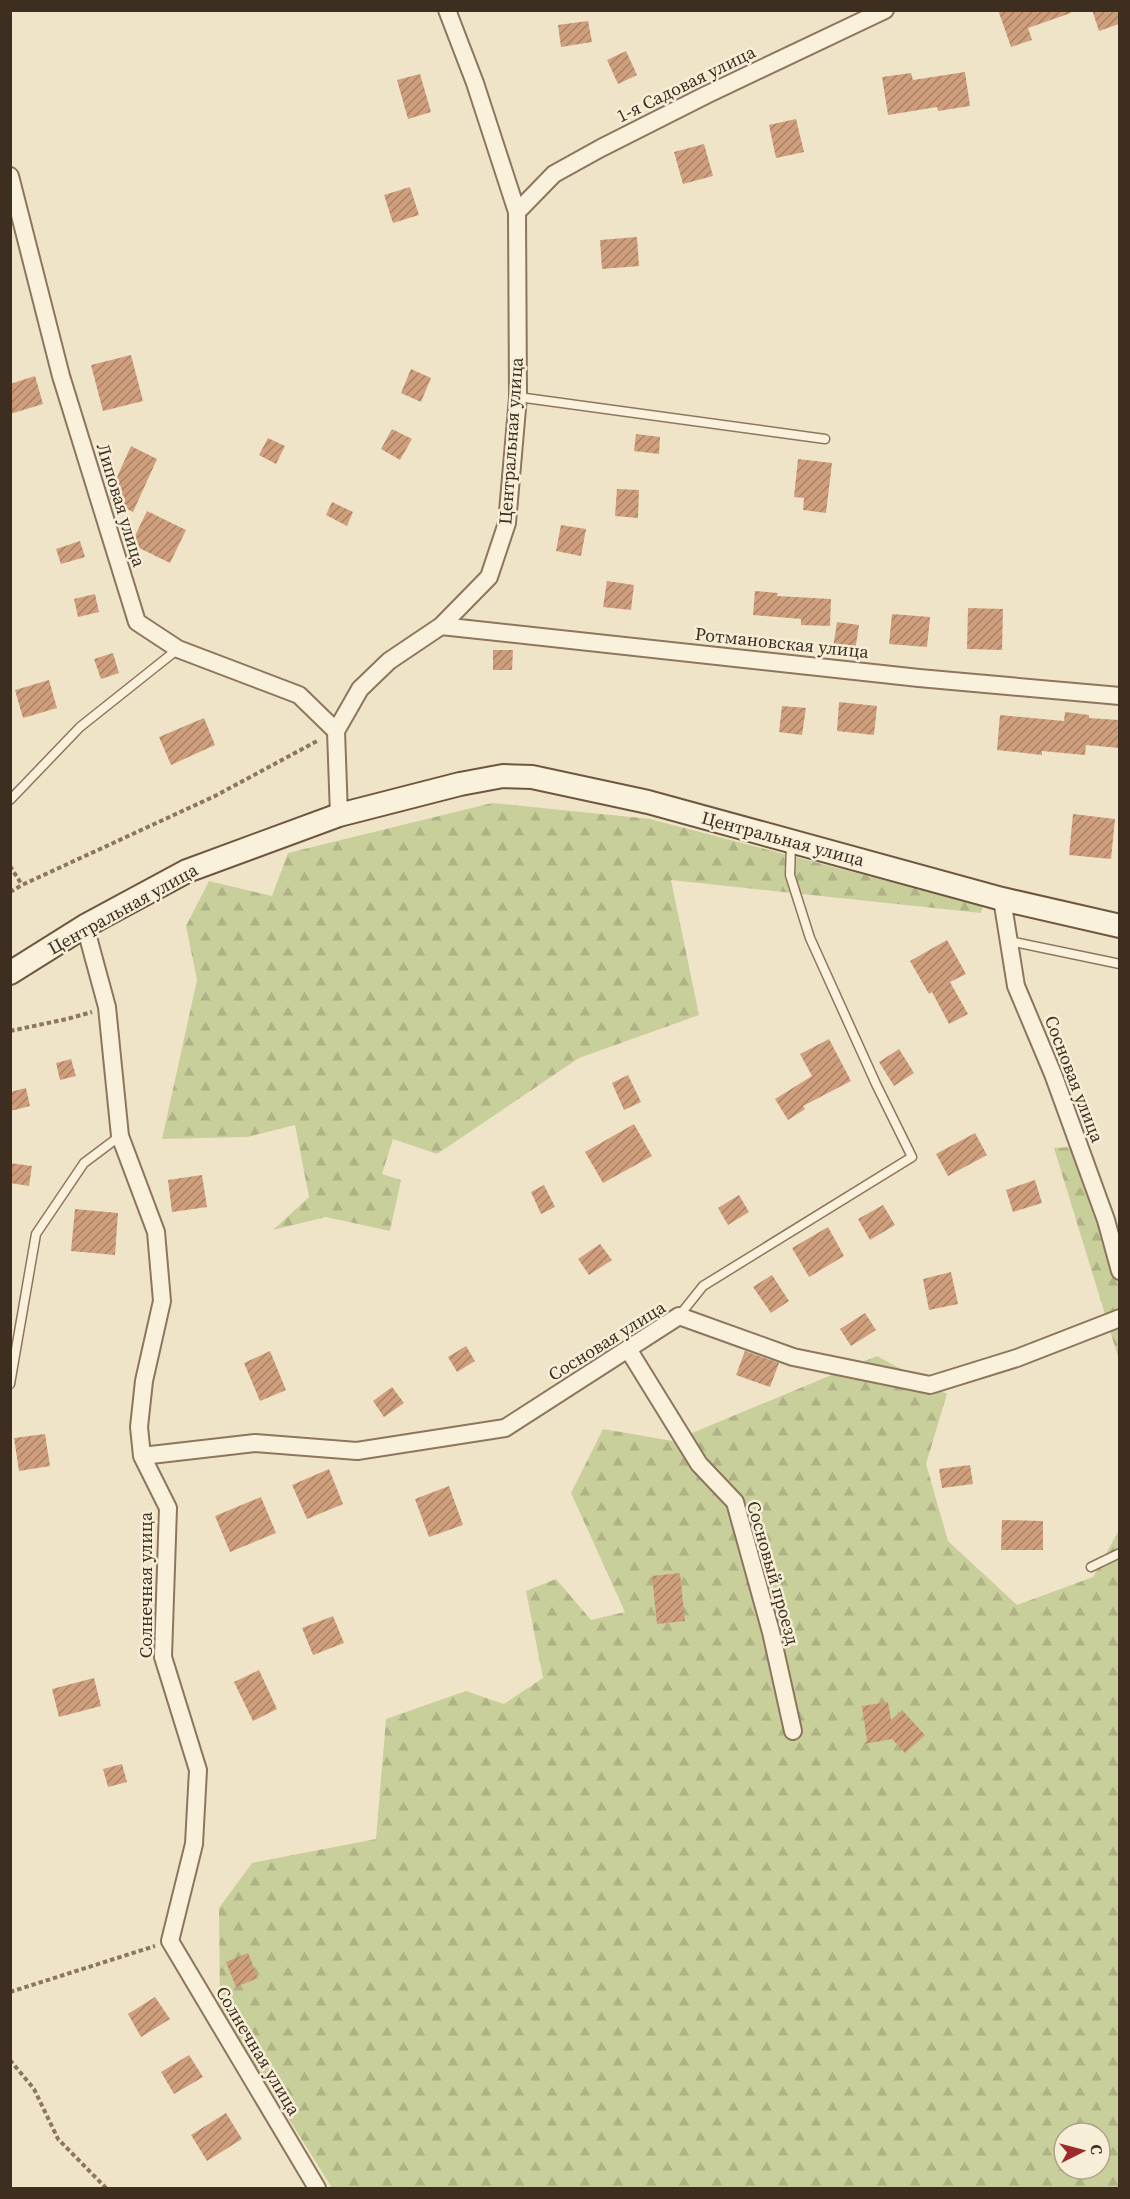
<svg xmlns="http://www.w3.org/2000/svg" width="1130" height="2199" font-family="'Source Serif 4',serif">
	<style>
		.forest { fill: url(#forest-firs); fill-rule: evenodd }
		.building { fill: url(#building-hatch) }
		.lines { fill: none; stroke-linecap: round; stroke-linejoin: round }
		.lane-casing { stroke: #8d765c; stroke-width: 11 }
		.street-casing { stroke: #8d765c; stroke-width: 20 }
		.secondary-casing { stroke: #6f573f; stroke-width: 26 }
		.path { stroke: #8d765c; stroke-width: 4; stroke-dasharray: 4.5 3; stroke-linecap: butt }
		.lane { stroke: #faf1dc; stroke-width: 8 }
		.street { stroke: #faf1dc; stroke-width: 16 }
		.secondary { stroke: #faf1dc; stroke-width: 22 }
		.labels { text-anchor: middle; stroke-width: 5; stroke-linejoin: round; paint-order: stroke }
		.street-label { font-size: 18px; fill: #3d2e20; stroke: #f7eed8 }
	</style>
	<defs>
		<pattern id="forest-firs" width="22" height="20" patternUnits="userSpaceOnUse" patternTransform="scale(1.5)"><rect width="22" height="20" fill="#c9cf9b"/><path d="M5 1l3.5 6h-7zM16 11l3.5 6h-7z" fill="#aeb285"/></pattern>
		<pattern id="building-hatch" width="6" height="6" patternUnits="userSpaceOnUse" patternTransform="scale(1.5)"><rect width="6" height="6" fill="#cf9f7d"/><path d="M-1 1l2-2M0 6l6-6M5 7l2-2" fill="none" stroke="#a98266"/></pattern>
	</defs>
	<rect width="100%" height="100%" fill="#f0e4c8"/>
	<path class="forest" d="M492,803l158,16 333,87 -2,7 -310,-33 28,135 -120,43 -142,96 -44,-15 -11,35 19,6 -11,51 -64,-14 -53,13 36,-33 -14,-72 -48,12 -85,2 35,-159 -11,-54 23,-45 63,15 16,-43z
		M1070,1147l49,105v108l-65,-212z
		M877,1356l70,38 -21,70 22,77 69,64 76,-28 26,-47v658h-787l-112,-180 -1,-100 33,-45 124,-24 10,-120 80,-28 38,13 39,-26 -17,-87 30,-12 35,41 34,-8 -54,-119 32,-64 70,12zM1064,2133h36v36h-36z"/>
	<path class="building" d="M998,10h73v3l-43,15 4,12 -21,7z
		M1092,10h27v14l-20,7z
		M588,21l4,21 -31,5 -3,-22z
		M626,51l11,24 -19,9 -11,-24z
		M965,72l5,34 -32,5 -1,-4 -49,8 -6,-38 29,-4 2,7z
		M420,74l11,38 -23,7 -11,-39z
		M796,119l8,33 -28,6 -7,-33z
		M704,144l9,32 -30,8 -9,-32z
		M410,187l9,28 -26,8 -9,-28z
		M637,237l2,29 -37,3 -2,-29z
		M131,355l12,46 -40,10 -12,-46z
		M411,369l20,9 -10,24 -20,-9z
		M35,376l8,28 -33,10v-30z
		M392,429l20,10 -12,21 -19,-11z
		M636,434l24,3 -1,17 -25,-3z
		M268,438l17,8 -9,18 -17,-9z
		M131,446l26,13 -24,53 -22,-11 -2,-6z
		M798,459l34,4 -6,50 -23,-3 1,-12 -10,-1z
		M617,489l22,1 -1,28 -23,-2z
		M332,502l21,10 -6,14 -21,-11z
		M147,511l39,19 -16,33 -39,-19z
		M561,525l25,4 -5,27 -25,-5z
		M80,541l5,16 -24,7 -5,-15z
		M607,581l27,4 -3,25 -28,-3z
		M755,591l23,2 -1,3 54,3 -1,27 -29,-1v-6l-48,-4z
		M95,594l4,18 -21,5 -4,-18z
		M968,608l35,1 -1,41 -35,-1z
		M892,614l38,3 -3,30 -38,-3z
		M837,622l22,3 -4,26 -22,-3z
		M493,650h20l-1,20h-19z
		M113,653l6,20 -18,6 -7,-20z
		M49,680l8,28 -34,10 -8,-28z
		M839,702l38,4 -3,29 -37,-4z
		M782,706l24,2 -4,27 -23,-3z
		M1065,712l24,3v3l30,2v28l-33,-3 -1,10 -43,-4v4l-45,-5 3,-35 64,6z
		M204,718l11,27 -44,20 -12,-28z
		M1073,814l42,5 -4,40 -42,-4z
		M947,940l19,34 -16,8 18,32 -19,10 -17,-32 -3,2 -19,-33z
		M829,1039l22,42 -48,25 2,3 -17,11 -13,-21 37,-23 -12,-22z
		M899,1049l15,24 -20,13 -15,-24z
		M71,1059l5,17 -16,4 -4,-17z
		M628,1075l13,27 -17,8 -12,-27z
		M26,1088l4,18 -20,5v-19z
		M634,1124l18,32 -49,27 -18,-31z
		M975,1133l12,22 -39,21 -12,-22z
		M10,1163l22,3 -3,20 -19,-3z
		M202,1175l5,32 -35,5 -4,-32z
		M1035,1180l7,23 -29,9 -7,-22z
		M544,1185l11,22 -14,7 -10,-22z
		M739,1195l10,17 -21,13 -10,-17z
		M883,1205l12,20 -25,15 -12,-21z
		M75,1209l43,4 -3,42 -44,-4z
		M828,1227l16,29 -35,21 -17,-29z
		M600,1244l12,16 -23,15 -11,-16z
		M951,1272l7,32 -29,6 -6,-31z
		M772,1275l17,26 -18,12 -18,-26z
		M865,1313l11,17 -25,16 -11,-17z
		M466,1346l9,15 -18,11 -9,-15z
		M270,1351l16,39 -26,11 -16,-38z
		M745,1351l34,12 -9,24 -34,-12z
		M392,1387l12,16 -20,14 -11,-16z
		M45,1434l5,32 -31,5 -5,-33z
		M970,1465l3,19 -31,4 -3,-19z
		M329,1469l14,35 -36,15 -15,-34z
		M449,1486l14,39 -34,12 -14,-38z
		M261,1497l15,36 -46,19 -15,-36z
		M1002,1520l41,1v29h-42z
		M680,1573l5,48 -28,3 -5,-48z
		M333,1616l11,27 -31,12 -11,-27z
		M259,1670l18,39 -24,12 -19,-39z
		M94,1678l7,28 -42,11 -7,-28z
		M888,1702l3,18 11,-10 23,25 -20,18 -13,-14 -28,5 3,-3 -5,-35z
		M122,1764l5,18 -19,5 -5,-18z
		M248,1953l10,25 -22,9 -10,-25z
		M155,1997l15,22 -29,18 -13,-23z
		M189,2055l14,22 -29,17 -13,-22z
		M226,2113l16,26 -35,22 -16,-26z"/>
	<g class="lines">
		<g class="lane-casing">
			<path id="lane" d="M518,397l307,42
				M10,800l70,-73 98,-78
				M1009,941l111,23
				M679,1316l24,-30 209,-129 -36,-73 -66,-146 -20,-63 1,-31
				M10,1384l26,-150 48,-71 36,-27
				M1091,1567l29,-14"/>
		</g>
		<g class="street-casing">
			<path id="street" d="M10,176l51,200 76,246 41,27 121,46 37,36
				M517,212l37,-38 47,-26 105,-53 179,-85
				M441,626l478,52 201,18
				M339,815l-3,-84 24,-42 29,-28 52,-35 48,-49 18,-54 11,-126 -1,-185 -42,-129 -28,-73
				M1002,899l14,87 37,88 53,146 14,51
				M85,926l22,81 13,129 36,96 6,69 -18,80 -5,46 3,29 26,52 -5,149 35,113 -4,74 -24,97 147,247
				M628,1349l71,115 36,38 36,130 22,99
				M142,1456l113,-13 102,8 148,-23 174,-112 114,41 137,28 87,-27 103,-40"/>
		</g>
		<g class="secondary-casing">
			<path id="secondary" d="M10,973l75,-47 102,-55 152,-56 121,-31 43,-8 29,1 116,25 354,97 118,27"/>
		</g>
		<path class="path" d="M10,866l12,19
			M10,892l12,-7 193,-89 104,-56
			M10,1031l57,-12 25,-7
			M10,1992l145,-46
			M10,2060l24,29 24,50 48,49"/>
		<use href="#lane" class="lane"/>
		<use href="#street" class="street"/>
		<use href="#secondary" class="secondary"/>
	</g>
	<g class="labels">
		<g class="street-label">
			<text transform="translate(686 84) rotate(-26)" y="6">1-я Садовая улица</text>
			<text transform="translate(511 441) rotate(-86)" y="6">Центральная улица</text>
			<text transform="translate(121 505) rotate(73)" y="6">Липовая улица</text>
			<text transform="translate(782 643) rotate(6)" y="6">Ротмановская улица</text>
			<text transform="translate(783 839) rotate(15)" y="6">Центральная улица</text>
			<text transform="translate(123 909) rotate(-29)" y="6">Центральная улица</text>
			<text transform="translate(1074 1079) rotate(69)" y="6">Сосновая улица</text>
			<text transform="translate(607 1341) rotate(-32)" y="6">Сосновая улица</text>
			<text transform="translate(773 1573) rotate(74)" y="6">Сосновый проезд</text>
			<text transform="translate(146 1585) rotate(-90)" y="6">Солнечная улица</text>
			<text transform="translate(258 2051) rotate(59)" y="6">Солнечная улица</text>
		</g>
	</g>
	<rect width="1130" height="2199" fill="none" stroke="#3d2e20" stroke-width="24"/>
	<g transform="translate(1082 2151) rotate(84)"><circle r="28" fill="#f7eed8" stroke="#ada18e" stroke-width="1.5"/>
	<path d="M0-4.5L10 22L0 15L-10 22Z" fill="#9e2a2b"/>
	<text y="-9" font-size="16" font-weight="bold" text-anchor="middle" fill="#3d2e20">С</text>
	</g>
</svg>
